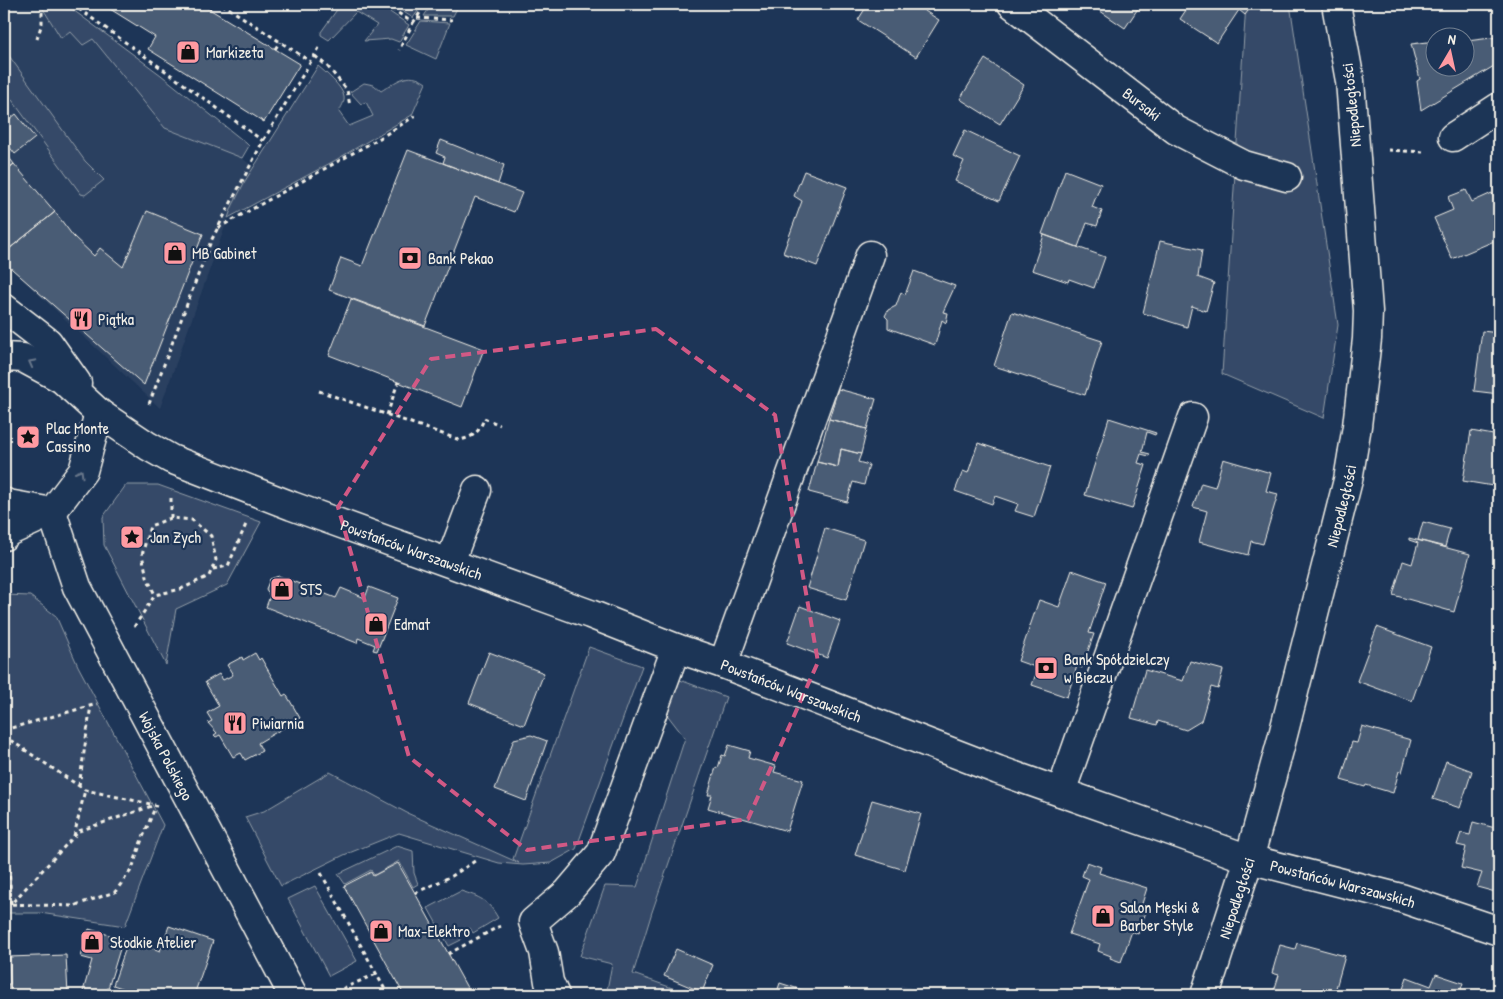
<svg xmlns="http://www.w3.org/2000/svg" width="1503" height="999" font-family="'Patrick Hand',sans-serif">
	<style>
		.built { fill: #2a4060 }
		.green { fill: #354a67; stroke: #949ea8 }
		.building { fill: #485b74; stroke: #f4f1e8 }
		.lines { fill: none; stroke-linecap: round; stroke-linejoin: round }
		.minor-casing { stroke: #f4f1e8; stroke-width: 31 }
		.major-casing { stroke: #f4f1e8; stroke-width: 31 }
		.path { stroke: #f4f1e8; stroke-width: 3; stroke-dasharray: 4 4; stroke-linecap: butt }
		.minor { stroke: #1d3557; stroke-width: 28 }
		.major { stroke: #1d3557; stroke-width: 28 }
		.oneway { stroke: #68778a }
		.marked { fill: none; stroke: #d15985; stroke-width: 4; stroke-dasharray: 10 6; stroke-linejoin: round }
		.labels { text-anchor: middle; stroke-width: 4.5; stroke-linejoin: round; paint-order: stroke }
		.poi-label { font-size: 16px; fill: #f4f1e8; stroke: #1d3557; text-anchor: start }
		.street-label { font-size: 16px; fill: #f4f1e8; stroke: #1d3557 }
	</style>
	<rect width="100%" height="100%" fill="#1d3557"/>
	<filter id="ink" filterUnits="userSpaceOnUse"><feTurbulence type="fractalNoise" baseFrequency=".02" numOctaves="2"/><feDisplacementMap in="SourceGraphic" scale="10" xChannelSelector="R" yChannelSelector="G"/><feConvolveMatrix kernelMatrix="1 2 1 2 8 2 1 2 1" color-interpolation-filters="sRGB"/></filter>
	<g filter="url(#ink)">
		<path class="built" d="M4,4h36l20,33 10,-6 23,8 72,89 77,30 11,9 -21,40 -72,201 -156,-146z
			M901,985l34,10h-37z"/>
		<path class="green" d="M40,4h25l96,71 85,68 3,3 -7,12 -77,-30 -72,-89 -10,6 -13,-14 -9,7z
			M341,4h37l31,21 -10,17 -8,-3 -27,2 13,-16 -21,-13 -27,28 -8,-5v-3z
			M391,4h32l-10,14z
			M432,4h27l-6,12h-29z
			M1246,4h44l48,321 -14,93 -102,-44z
			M421,21l29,2 -14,36 -30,-14z
			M7,53l78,108 19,19 -19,15 -4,-1 -77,-105v-32z
			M318,66c7,6 25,21 26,31 1,5 -3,10 -5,15l10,14 24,-10 -7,-14 -5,2 -11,-12 14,-9 10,2 7,6c15,-9 27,-21 45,-8l-14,32 -78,46 -106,57 4,-11 13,-26z
			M126,485h32l103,37 -34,63 -51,24 -10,56 -62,-120 -1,-28z
			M5,595l25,1 26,20 22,50 85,159 -38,101 -85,-13h-36z
			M589,647l53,19 -66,183 -25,14 -28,2 -24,-2 -100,-30 -55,22 -63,31 -36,-69 19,-6 66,-39 77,41 112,50 -6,-4z
			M680,680l46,17 -74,215 -19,62 59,21h-86l6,-31 -32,-8 25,-70 32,1 48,-149 -20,-26z
			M397,846l16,5 1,22 4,11 -5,3 -14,-26 -25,14 -3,-5 -26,14 -7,-10z
			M315,886l42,75 -28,15 -41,-77z
			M461,891c19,6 27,9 37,27l-25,15 -3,-5 -13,6 4,6 -12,6 -21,-38z"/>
		<path class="building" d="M102,4h99l99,60 -36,58 -116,-73 7,-12z
			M868,4h46l25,16 -23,37 -58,-37z
			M1090,4h51l-16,24z
			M1190,4h63l-8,11 -6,-5 -22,33 -37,-24z
			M1466,37l1,4 32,-4v26l-78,47 -4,-29 3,-2 -9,-35 25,-3v27h30v-30h-4z
			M985,59l39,26 -24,39 -40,-25z
			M16,114l19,24 -20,16 -11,-14v-16z
			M965,130l55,26 -21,45 -44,-20 9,-20 -11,-5z
			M441,140l63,25 -6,19 -55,-21 2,-6 -9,-4z
			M408,150l114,43 -8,19 -39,-15 -50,129 -96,-36 12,-32 21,8z
			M4,151l10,13 -10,8z
			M14,164l41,48 -51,41v-81z
			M1065,170l36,14 -9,23 10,4 -5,15 -10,-3 -9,24 -36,-13z
			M804,171l43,16 -30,79 -34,-13 19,-52 -8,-5z
			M1466,190l6,12 20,-9 7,17v29l-47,20 -18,-41 19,-8 -5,-13z
			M147,211l56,23 -59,151 -140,-123v-9l51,-41 18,24 21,20 6,-8 23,19z
			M1044,235l61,22 -11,31 -25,-9 -1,3 -36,-12z
			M1160,241l42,9 -4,27 16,6 -8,28 -14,-5 -5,21 -44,-14z
			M914,271l41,15 -12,26 5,1 -2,10 -4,-3 -7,25 -47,-17v-9l-3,-3 3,-6 8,-4 5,-14 4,3z
			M351,299l133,50 -22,58 -133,-52z
			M1012,312l90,29 -17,54 -91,-29z
			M1482,331l17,2v61l-25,-3z
			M838,389l38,10 -9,30 -38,-10z
			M1109,418l47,15 -1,2 -8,-3 -5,20 8,2 -1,2 -8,-2 -3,9 8,2 -14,44 -47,-14z
			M829,419l38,10 -6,25 -20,-5 -3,18 -21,-5z
			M1471,431l28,5v51l-36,-6z
			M978,443l72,24 -16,50 -19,-6 3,-7 -23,-8 -3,8 -37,-13 8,-20 5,2z
			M841,449l20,5 -3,8 11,3 -5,20 -11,-3 -6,20 -38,-10 8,-30 21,5z
			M1223,459l48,14 -5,18 12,3 -15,50 -12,-3 -3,14 -49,-13 8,-31 -14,-4 8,-24 14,4z
			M1423,522l27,7 -5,18 -27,-7z
			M825,528l39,12 -18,60 -39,-12z
			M1409,538l61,16 -16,58 -61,-17 10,-34 9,3 6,-21 -9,-3z
			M1072,570l34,12 -17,51 5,1 -12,34 -5,-2 -10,31 -35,-12 6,-17 -20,-7 21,-61 20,7z
			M279,576l57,22 5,-10 24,10 4,-11 29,11 -21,53 -4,-1 2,-5 -17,-7 -1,5 -91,-36 4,-11 -4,-7 4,-10z
			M800,606l40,15 -13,37 -40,-15z
			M1377,627l54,20 -19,54 -55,-20z
			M489,652l55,21 -20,52 -55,-22z
			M255,653l4,7 2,-2 22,38 3,-2 14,24 -42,25 4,8 -17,9 -4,-7 -8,4 -13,-22 -4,2 -2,-2 3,-2 -9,-10 4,-2 -5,-8 12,-7 -14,-24 14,-8 4,6 10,-5 -6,-10 15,-8 1,3z
			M1190,661l33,9 -5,19 -7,-2 -10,34 -15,9 -28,-9 -1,4 -26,-7 14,-48 38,11z
			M1362,726l49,14 -9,32 -3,-1 -6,22 -27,-8 -1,2 -24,-7 11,-38 5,1z
			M531,735l16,6 -21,60 -31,-12 19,-50z
			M729,745l21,6 -2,7 28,8 -2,6 29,8 -16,51 -79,-23 4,-13h-4l8,-28 2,1 4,-13 3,1z
			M1446,761l26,10 -12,37 -27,-9z
			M872,800l49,14 -16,56 -50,-15z
			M1473,822l26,7v64l-22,-6 5,-14 -21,-5 5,-21 -9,-2 4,-12 9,2z
			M1087,862l14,5 -2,6 48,15 -7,22 6,2 -8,22 -6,-3 -11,31 -11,-4 1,-2 -13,-5 2,-7 -31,-10 20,-55 -7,-3z
			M398,863l17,30 56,102h-67l-60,-109 27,-14 2,4z
			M169,926l44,15 -19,54h-51l-30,-10 16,-46 31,12z
			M89,929l34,10 -17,56h-24l10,-35 -11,-3z
			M1297,943l48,13 -11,39h-46l-14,-4 5,-16 -7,-2 8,-28 15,4z
			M676,949l37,16 -11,27 -38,-16z
			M66,955l2,40h-60v-11h2l-1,-27z
			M1436,974l27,9 -4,12h-58l6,-18 24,9z
			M780,983l28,9 -1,3h-31z"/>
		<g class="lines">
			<g class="minor-casing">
				<g id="minor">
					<path id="s1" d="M1012,4l164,126 68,35 43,12"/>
					<path d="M1453,137l46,-30"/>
					<path d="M4,308l44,34 29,41"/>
					<path id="s2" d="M4,357l19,1 39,21 37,34 49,33 23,13 121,47 298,108 86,34 47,16 275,106 170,60 81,29 152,39 98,33"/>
					<path d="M4,502l4,2 44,8"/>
					<path id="s3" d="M52,512l25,75 216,408"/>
					<path d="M4,536l4,-4 44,-20 31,-41 16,-58"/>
					<path d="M450,562l27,-72"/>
					<path d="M723,664l147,-409"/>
					<path d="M1061,792l132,-375"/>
					<path d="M555,995l-6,-13 -5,-30 -11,-30 34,-29 34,-40 75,-205"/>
				</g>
			</g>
			<g class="major-casing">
				<g id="major">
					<path id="s4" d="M1205,995l44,-136 32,-116 67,-263 9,-54 10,-87 1,-28 -18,-230 -14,-77"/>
				</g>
			</g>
			<path class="path" d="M72,4l191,137
				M222,4l89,58
				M385,4l28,19 -14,27
				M209,9l3,-5
				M417,18l35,2
				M413,23l13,-19
				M37,39l5,-16v-19
				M275,49l5,-7
				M315,56l13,11 19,23 3,16
				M1388,150l35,2
				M218,228l162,-90 35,-22
				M319,391l141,49c13,-3 20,-8 24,-22l16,7
				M149,404l62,-163 52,-100 56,-93
				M387,415l11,-33
				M171,518v-24
				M213,569l15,-3 19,-44
				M134,627l21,-32 26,-6 28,-13 7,-16 -5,-24 -19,-16 -21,-2 -21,8 -8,29 5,22 8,18
				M4,730l93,-26
				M4,736l81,54 70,15
				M4,772l7,132 68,-73 76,-26
				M79,786l12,-81
				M74,836l11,-46
				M321,873l67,122
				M415,893l37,-17 23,-15
				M4,904l69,2 42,-14 17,-23 9,-27 15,-37
				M448,954l50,-27 5,-1
				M328,995l48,-21"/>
			<use href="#minor" class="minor"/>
			<use href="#major" class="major"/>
		</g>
		<defs><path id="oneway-chevron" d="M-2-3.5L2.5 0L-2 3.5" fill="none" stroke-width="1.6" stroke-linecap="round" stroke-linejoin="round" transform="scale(1.25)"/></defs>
		<g class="oneway">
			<use href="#oneway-chevron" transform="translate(32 363) rotate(-152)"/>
			<use href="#oneway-chevron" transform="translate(80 473) rotate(-60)"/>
		</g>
	</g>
	<path class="marked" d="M656,329l119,86 43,247 -70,157 -221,31 -118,-93 -71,-250 93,-148z"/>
	<defs>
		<g id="shop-square" transform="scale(1.25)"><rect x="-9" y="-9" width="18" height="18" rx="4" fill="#ff9aa2" stroke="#1d3557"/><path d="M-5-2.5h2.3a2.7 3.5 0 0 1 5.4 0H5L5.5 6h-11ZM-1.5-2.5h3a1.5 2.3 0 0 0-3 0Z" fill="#111"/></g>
		<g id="bank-square" transform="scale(1.25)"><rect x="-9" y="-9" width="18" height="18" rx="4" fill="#ff9aa2" stroke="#1d3557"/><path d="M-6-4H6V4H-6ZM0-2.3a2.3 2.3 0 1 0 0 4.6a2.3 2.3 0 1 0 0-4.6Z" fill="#111"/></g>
		<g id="restaurant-square" transform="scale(1.25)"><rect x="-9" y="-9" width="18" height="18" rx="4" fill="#ff9aa2" stroke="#1d3557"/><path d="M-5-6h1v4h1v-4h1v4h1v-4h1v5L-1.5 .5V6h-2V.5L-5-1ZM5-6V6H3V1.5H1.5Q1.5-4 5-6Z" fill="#111"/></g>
		<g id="sight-square" transform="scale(1.25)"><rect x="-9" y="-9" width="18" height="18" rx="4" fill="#ff9aa2" stroke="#1d3557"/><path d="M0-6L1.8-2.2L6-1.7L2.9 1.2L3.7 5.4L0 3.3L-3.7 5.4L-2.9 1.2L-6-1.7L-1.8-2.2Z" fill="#111"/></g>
	</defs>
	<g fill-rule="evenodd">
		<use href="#shop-square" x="188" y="52"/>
		<use href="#shop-square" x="175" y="253"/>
		<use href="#bank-square" x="410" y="258"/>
		<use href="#restaurant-square" x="81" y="319"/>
		<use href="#sight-square" x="28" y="437"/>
		<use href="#sight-square" x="132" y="537"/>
		<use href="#shop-square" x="282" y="589"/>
		<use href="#shop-square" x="376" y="624"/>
		<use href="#bank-square" x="1046" y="668"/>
		<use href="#restaurant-square" x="235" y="723"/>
		<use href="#shop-square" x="1103" y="916"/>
		<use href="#shop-square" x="381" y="931"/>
		<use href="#shop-square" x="92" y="942"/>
	</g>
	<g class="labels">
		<g class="poi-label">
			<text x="206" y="58">Markizeta</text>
			<text x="192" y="259">MB Gabinet</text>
			<text x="428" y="264">Bank Pekao</text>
			<text x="98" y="325">Piątka</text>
			<text x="46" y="434">Plac Monte<tspan x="46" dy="18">Cassino</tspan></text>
			<text x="150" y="543">Jan Zych</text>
			<text x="300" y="595">STS</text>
			<text x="394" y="630">Edmat</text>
			<text x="1064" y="665">Bank Spółdzielczy<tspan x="1064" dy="18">w Bieczu</tspan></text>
			<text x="252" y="729">Piwiarnia</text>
			<text x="1120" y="913">Salon Męski &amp;<tspan x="1120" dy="18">Barber Style</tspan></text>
			<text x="398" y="937">Max-Elektro</text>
			<text x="110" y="948">Słodkie Atelier</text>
		</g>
		<g class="street-label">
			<text dy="6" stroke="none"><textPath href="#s1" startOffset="164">Bursaki</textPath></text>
			<text transform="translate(1351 105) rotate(-96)" y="6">Niepodległości</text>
			<text dy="6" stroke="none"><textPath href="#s4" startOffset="508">Niepodległości</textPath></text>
			<text dy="6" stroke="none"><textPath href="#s2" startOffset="456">Powstańców Warszawskich</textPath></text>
			<text dy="6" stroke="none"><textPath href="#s2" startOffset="861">Powstańców Warszawskich</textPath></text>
			<text dy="6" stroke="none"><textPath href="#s3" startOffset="270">Wojska Polskiego</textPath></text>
			<text dy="6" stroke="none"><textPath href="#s2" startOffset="1446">Powstańców Warszawskich</textPath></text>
			<text dy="6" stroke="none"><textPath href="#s4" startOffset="102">Niepodległości</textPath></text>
		</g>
	</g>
	<rect width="1503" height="999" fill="none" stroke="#1d3557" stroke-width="20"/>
	<rect x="10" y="10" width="1483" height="979" fill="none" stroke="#f4f1e8" stroke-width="2" filter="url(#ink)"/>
	<g transform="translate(1450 52) rotate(9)"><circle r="24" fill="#1d3557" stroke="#738091"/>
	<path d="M0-4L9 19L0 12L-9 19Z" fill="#ff9aa2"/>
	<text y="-8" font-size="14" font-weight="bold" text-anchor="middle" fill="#f4f1e8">N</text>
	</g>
</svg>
